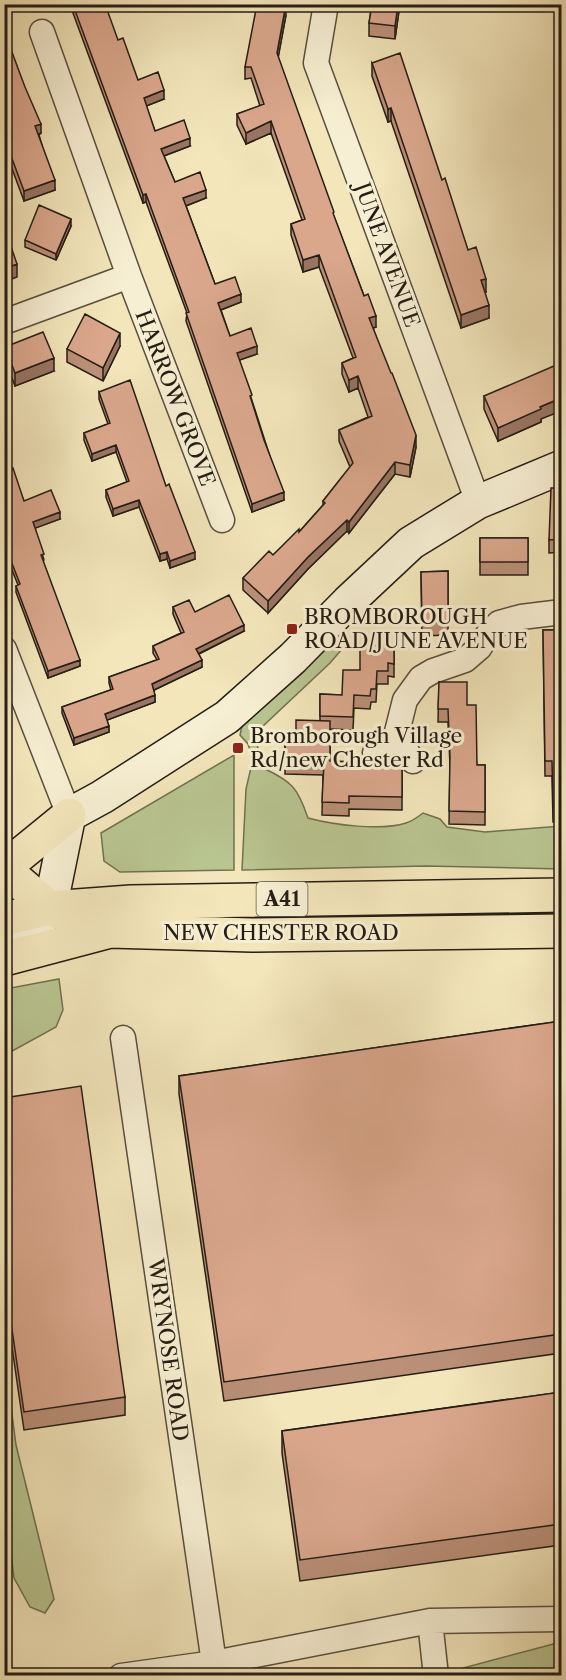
<svg xmlns="http://www.w3.org/2000/svg" width="566" height="1680" font-family="'Libre Caslon Text',serif">
	<style>
		.green { fill: #b9c591; stroke: #6f7152; stroke-width: 1.5 }
		.lines { fill: none; stroke-linecap: round; stroke-linejoin: round }
		.street-casing { stroke: #584f3e; stroke-width: 27 }
		.secondary-casing { stroke: #251d14; stroke-width: 36 }
		.highway-casing { stroke: #251d14; stroke-width: 36 }
		.street { stroke: #f7efd3; stroke-width: 24 }
		.secondary { stroke: #f7efd3; stroke-width: 33 }
		.highway { stroke: #f3e6bb; stroke-width: 33 }
		.wall { fill: #bb9079; stroke: #251d14; stroke-width: 1.5 }
		.shaded-wall { fill: #997563; stroke: #251d14; stroke-width: 1.5 }
		.building { fill: #daa78d; stroke: #251d14; stroke-width: 1.5 }
		.poi-dot { fill: #8f2418; stroke: #f7efd3; stroke-width: 2 }
		.labels { text-anchor: middle; stroke-width: 6; stroke-linejoin: round; paint-order: stroke }
		.shield { fill: #f7efd3; stroke: #645c4d; stroke-width: 1.5 }
		.shield-label { font-size: 20px; font-weight: bold; fill: #251d14 }
		.street-label { font-size: 21px; fill: #251d14; stroke: #f7efd3 }
		.poi-label { font-size: 21px; fill: #251d14; stroke: #f7efd3; text-anchor: start }
	</style>
	<rect width="100%" height="100%" fill="#f3e6bb"/>
	<filter id="stains"><feTurbulence type="fractalNoise" baseFrequency=".00333" numOctaves="4"/><feColorMatrix values="0 0 0 0 .2 0 0 0 0 .09 0 0 0 0 .02 0 0 0 .5 -.17"/></filter>
	<radialGradient id="worn" r=".72"><stop offset=".6" stop-color="#630" stop-opacity="0"/><stop offset="1" stop-color="#630" stop-opacity=".3"/></radialGradient>
	<path class="green" d="M331,640l7,1 5,7 -13,15 -69,65 -5,14 9,27c28,13 33,20 43,49 26,7 73,13 98,5 6,-2 12,-6 17,-10l17,6 7,8 38,5 76,-6v43l-135,-3 -184,4 4,-81 7,-30 -5,-15 -8,-9 3,-14z
		M234,755v115l-114,2 -16,-11 -3,-28z
		M59,979l4,31 -7,17 -51,28v-66z
		M4,1353l12,92 38,154 -9,14 -15,-6 -16,-29 -10,-80z
		M561,1642v33h-97l-1,-7z"/>
	<g class="lines">
		<g class="street-casing">
			<path id="street" d="M326,4l-10,59 162,439
				M42,32l87,244
				M4,322l125,-46 93,244
				M4,649l65,166
				M396,736l17,25
				M375,753l21,-17 9,-36 16,-22 12,-7 32,-11 14,-12 10,-15 10,-10 22,-6 41,-5
				M123,1038l91,625
				M430,1621l6,55
				M121,1676l93,-13 216,-42 132,-2"/>
		</g>
		<g class="secondary-casing">
			<path id="secondary" d="M14,956l36,-48 19,-93 33,-18 125,-80 66,-59 55,-56 63,-59 67,-41 84,-35"/>
		</g>
		<g class="highway-casing">
			<path id="highway" d="M4,868l65,-53
				M4,869l46,39 14,6
				M4,919l46,-11 81,-6 431,-7
				M4,959l106,-28 142,4 310,-4"/>
		</g>
		<use href="#street" class="street"/>
		<use href="#secondary" class="secondary"/>
		<use href="#highway" class="highway"/>
	</g>
	<path class="wall" d="M372,4h28l-5,35 -26,-3v-13z
		M73,5l45,35 20,40 26,19 -18,7 9,25 35,15 -26,10 11,26 31,16 -20,8 29,78 26,18 -20,8 9,26 27,18 -18,6 45,140 -32,12 -66,-191 1,-8 -41,-111 -3,1 -70,-190z
		M286,15l-8,42 56,160 42,110 -3,1 43,119 -6,30 -15,-3 -46,59 -2,-2 -39,38 -40,44 -25,-23v-12l30,-23 26,-23 24,-27v-4l27,-34 -11,-26v-11l29,-13 -10,-29 -9,4 -7,-18v-11l11,-5 -34,-91 -16,5 -12,-37v-11l11,-4 -31,-87 -25,11 -9,-19v-11l23,-8 -9,-28 -6,1v-12z
		M4,31l37,102 -2,2 16,55 -31,11 -20,-54z
		M372,63l70,117 26,70 18,42h-1l4,26 -28,10 -70,-207 -3,1 -16,-46z
		M71,226l-15,34 -31,-13v-7z
		M120,346l-17,35 -36,-19v-13z
		M5,347l49,24 -39,15 -10,-26z
		M99,392l67,94 29,73 -25,9 -3,-9 -7,2 -21,-54 -26,9 -7,-19v-7l21,-8 -11,-30 -24,9 -8,-21v-7l24,-9 -9,-25z
		M484,396l57,23v3l-43,19 -14,-32z
		M4,454l20,47 36,18 -25,9 9,32 -1,1 37,105 -32,12 -32,-86v-6l2,-1 -14,-35z
		M561,488v64l-12,1v-13z
		M480,538h48v37h-48z
		M448,571v64l-26,1 -1,-64z
		M173,607l22,5 49,19 -45,23 3,13 -48,23 1,12 -48,18 2,12 -35,13 -12,-32v-6l49,-17 -2,-7v-6l48,-17 -4,-7v-7l28,-13 -8,-19z
		M543,630h18v192h-8l-1,-46h-7z
		M394,646v31l-6,-1v8h-11l-1,18h-5l-1,7 -16,-1 -1,22 -23,-1v32l63,7h9v42l-53,-1v7l-27,-1 1,-40 -38,-1v-34h11l24,-19v-27l22,1 18,-25z
		M439,682l28,23 10,60h8v60l-36,-1 1,-59 -2,-43h-10z
		M561,1021v332l-337,48 -45,-307v-18z
		M4,1098l121,299v18l-101,15 -20,-138z
		M561,1392v153l-261,36 -18,-128v-22z"/>
	<path class="shaded-wall" d="M286,4v11l-9,49v-11z
		M398,4h2l-5,35v-13z
		M164,90v9l-20,8v-9z
		M391,108v13l-3,1v-13z
		M271,121v12l-25,11v-11z
		M41,124v9l-6,3v-10z
		M190,138v8l-29,11v-8z
		M55,180v10l-31,11v-10z
		M206,190v8l-23,9v-9z
		M146,194v8l-3,1v-8z
		M71,219v7l-15,34v-6z
		M319,255v12l-16,5v-12z
		M17,264v13l-13,5v-13z
		M486,279v13l-5,1v-13z
		M241,294v8l-23,9v-8z
		M489,305v13l-28,10v-13z
		M376,316v11l-7,3v-12z
		M120,333v13l-17,35v-13z
		M257,346v8l-20,7v-8z
		M54,358v13l-39,15v-13z
		M358,376v12l-9,4v-12z
		M561,398v13l-20,8v3l-43,19v-13l42,-21z
		M416,435v12l-6,30v-12z
		M116,445v7l-24,9v-7z
		M395,462v12l-46,59v-11z
		M284,492v8l-32,12v-8z
		M139,500v7l-26,9v-7z
		M60,512v7l-27,10v-7z
		M347,520v11l-39,38 -40,44v-12l40,-44z
		M167,552v7l-7,2v-7z
		M195,552v7l-25,9v-7z
		M244,625v6l-48,24v-6z
		M80,660v6l-32,12v-7z
		M202,660v7l-50,24v-7z
		M155,695v7l-50,19v-7z
		M109,726v6l-35,13v-7z
		M9,776v12l-5,2v-13z"/>
	<path class="building" d="M76,4h29l13,36 5,-2 15,42 20,-8 6,18 -20,8 11,33 29,-11 6,18 -29,11 14,33 25,-10 6,18 -23,8 32,86 20,-7 6,17 -23,9 12,33 21,-8 6,18 -20,7 15,42 -2,1 14,44 20,52 -32,12 -66,-191 3,-1 -43,-118 -3,1 -70,-190z
		M257,4h29l-9,49 57,159 -1,1 31,83 4,-2 8,22 -7,2 22,55h1l24,62 -6,30 -15,-3 -46,60 -2,-2 -39,37 -40,44 -25,-23 26,-27 4,4 26,-26v3l26,-29 -2,-2 30,-38 -14,-33 33,-14 -14,-40 -9,4 -7,-17 14,-6 -37,-102 -16,5 -12,-36 14,-5 -34,-98 -25,12 -9,-19 27,-10 -13,-37h-6z
		M372,4h26l-3,22 -26,-3z
		M4,31l21,56 16,37 -6,2 20,54 -31,11 -20,-54z
		M400,53l42,127 3,-2 23,72 8,-3 10,32 -5,1 8,25 -28,10 -70,-207 -3,1 -16,-46z
		M39,205l32,14 -15,35 -31,-14z
		M8,238l9,26 -13,5v-29z
		M85,314l35,19 -17,35 -36,-19z
		M43,332l11,26 -39,15 -10,-26z
		M561,363v35l-21,9 1,2 -43,19 -14,-32z
		M130,380l36,106 3,-2 26,68 -25,9 -3,-9 -7,2 -21,-54 -26,9 -7,-19 23,-9 -13,-36 -24,9 -8,-21 26,-10 -11,-31z
		M4,454l7,15 2,-1 11,33 27,-11 9,22 -27,10 11,32 -3,1 39,105 -32,11 -32,-85 4,-2 -16,-41z
		M551,488h10v51l-12,1z
		M480,538h48v24h-48z
		M448,571v51l-26,1 -1,-51z
		M229,595l15,30 -48,24 6,11 -50,24 3,11 -50,19 4,12 -35,12 -12,-31 51,-18 -4,-12 50,-18 -6,-13 31,-14 -11,-25 16,-7 6,12z
		M543,630h18v176h-8l-1,-45h-7z
		M360,645l34,1v18l-6,-1v8h-11l-1,18h-5l-1,7 -16,-1 -1,22 -33,-1v-22l22,1 1,-25h17z
		M439,682h28v23h9l1,60h8v47l-36,-1 1,-54 -2,-48h-10z
		M296,720l34,1v40l63,2v5h9v29l-53,-1v7l-27,-1 2,-40 -39,-1v-21h11z
		M4,762l5,14 -5,1z
		M561,1021v313l-337,48 -45,-306z
		M81,1086l44,311 -101,15 -20,-138v-176z
		M561,1392v132l-261,36 -18,-129z
		M14,1672l1,4h-11v-2z
		M407,1672l1,4h-24z"/>
	<g class="poi-dot">
		<rect x="286" y="623" width="12" height="12" rx="3"/>
		<rect x="232" y="742" width="12" height="12" rx="3"/>
	</g>
	<g class="labels">
		<rect class="shield" x="256.5" y="882" width="51" height="34" rx="4.5"/>
		<g class="shield-label">
			<text x="282" y="906">A41</text>
		</g>
		<g class="street-label">
			<text transform="translate(387 255) rotate(70)" y="7">JUNE AVENUE</text>
			<text transform="translate(175 398) rotate(69)" y="7">HARROW GROVE</text>
			<text x="281" y="940">NEW CHESTER ROAD</text>
			<text transform="translate(168 1350) rotate(82)" y="7">WRYNOSE ROAD</text>
		</g>
		<g class="poi-label">
			<text x="304" y="624">BROMBOROUGH<tspan x="304" dy="24">ROAD/JUNE AVENUE</tspan></text>
			<text x="250" y="743">Bromborough Village<tspan x="250" dy="24">Rd/new Chester Rd</tspan></text>
		</g>
	</g>
	<rect width="566" height="1680" fill="none" stroke="#f3e6bb" stroke-width="24"/>
	<rect x="6" y="6" width="554" height="1668" fill="none" stroke="#251d14" stroke-width="3"/>
	<rect x="12" y="12" width="542" height="1656" fill="none" stroke="#251d14" stroke-width="1.5"/>
	<rect width="100%" height="100%" filter="url(#stains)"/>
	<rect width="100%" height="100%" fill="url(#worn)"/>
</svg>
